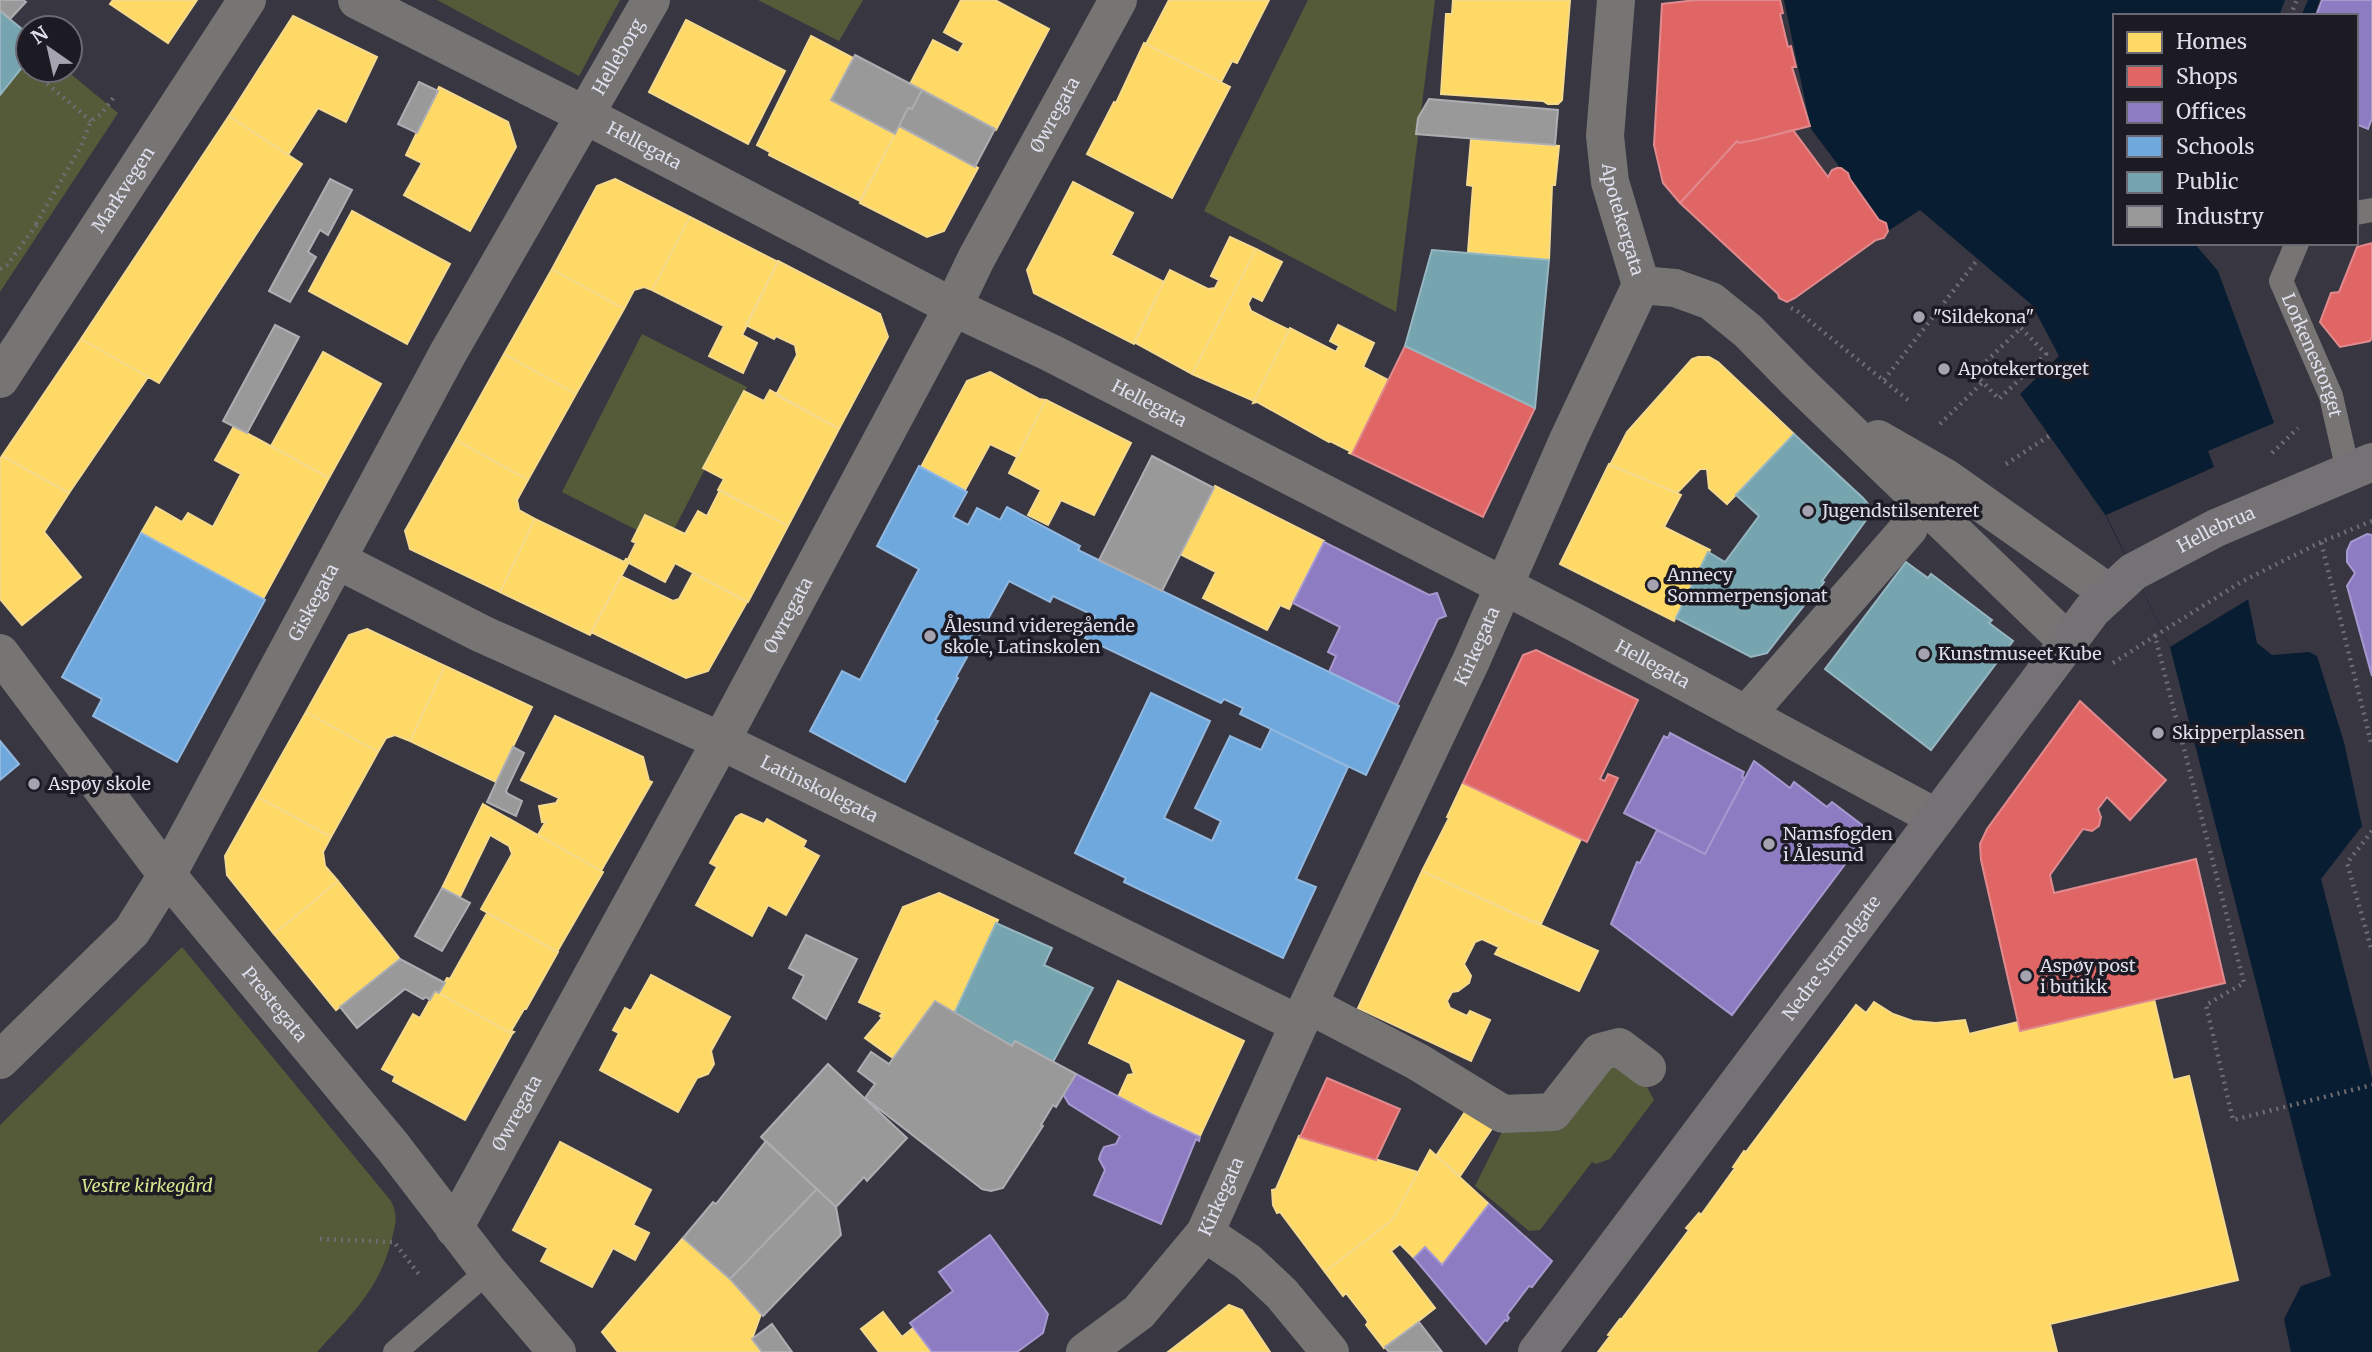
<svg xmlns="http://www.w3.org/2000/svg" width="2372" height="1352" font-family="Merriweather,serif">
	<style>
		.green { fill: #555b39 }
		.water { fill: #081d32 }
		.pier { fill: #383641 }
		.homes { fill: #ffd966; stroke: #f5da8e; stroke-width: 2 }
		.shops { fill: #e06666; stroke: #e08a8e; stroke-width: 2 }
		.offices { fill: #8e7cc3; stroke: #a699cf; stroke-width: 2 }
		.schools { fill: #6fa8dc; stroke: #91b8e1; stroke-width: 2 }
		.public { fill: #76a5af; stroke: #96b6c1; stroke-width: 2 }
		.industry { fill: #999; stroke: #aeaeb2; stroke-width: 2 }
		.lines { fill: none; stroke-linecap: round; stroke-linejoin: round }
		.path { stroke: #6f6d71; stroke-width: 4.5; stroke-dasharray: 2 5; stroke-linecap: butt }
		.lane { stroke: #777474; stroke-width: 24 }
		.street { stroke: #777474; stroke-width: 38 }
		.highway { stroke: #757275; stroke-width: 38 }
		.poi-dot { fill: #a5a3b0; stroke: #1c1b24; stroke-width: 2.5 }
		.labels { text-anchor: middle; stroke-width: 7; stroke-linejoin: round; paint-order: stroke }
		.street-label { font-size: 18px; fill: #dfdeec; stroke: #1c1b24 }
		.poi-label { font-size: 18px; fill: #dfdeec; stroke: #1c1b24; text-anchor: start }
		.park-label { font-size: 18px; font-style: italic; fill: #d6e78e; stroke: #1c1b24 }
	</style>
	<rect width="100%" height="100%" fill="#383641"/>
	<path class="green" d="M437,0h183l-41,76z
		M758,0h105l-24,41z
		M1308,0h127l-39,312 -192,-101z
		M28,61v9h38l52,43 -118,179v-196z
		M642,334l105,53 -81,158 -104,-53z
		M182,947l209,254c7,14 5,22 1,37 -12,51 -41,77 -75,114h-317v-227z
		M1613,1063l34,24 7,13 -44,59 -14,5 -4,-2 -52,68 -11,1 -54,-45 28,-56z"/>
	<path class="water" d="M1784,0h536l-6,16h-199v227h79l24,28 56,152 -66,28 6,16 -22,11 56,121 9,44 15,12 37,-3 8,4 27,86 18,84 -41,53 51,199v274h-81l-7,-33 17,-33 30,-10 -161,-629 -64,-131 -86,-122 39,-38 -27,-51 -112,-95 -32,21 -77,-102z"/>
	<path class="pier" d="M2285,0h23l-7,16h-22z
		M2217,466l-2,4 -18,10 55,117 -82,50 -64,-132z"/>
	<path class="homes" d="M113,0h84l-29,43 -58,-39z
		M961,0h34l54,29 -53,101 -86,-46 23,-44 25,13 6,-10 -20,-11z
		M1169,0h100l-32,63 -5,-2 -11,21 -75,-38z
		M1453,0h117l-8,100 -4,4h-10l-5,-3 -102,-7 5,-80h6z
		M293,16l84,41 -31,65 -28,-14 -30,47 -59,-39z
		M686,20l99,51 -37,73 -99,-52z
		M811,36l42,22 -22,42 64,34 -35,67 -91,-46 1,-3 -13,-7z
		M1144,43l86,44 -58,111 -85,-44 27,-52 2,1z
		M439,87l69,35 8,25 -46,84 -66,-36 18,-32 -16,-8z
		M229,116l73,48 -143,219 -78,-44z
		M899,126l79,42 -34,63 -17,6 -67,-34z
		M1471,139l88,7 -4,39h-3l-3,75 -81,-8 5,-66 -6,-1z
		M615,179l75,38 -38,73 -8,-3 -10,3 -10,19 -72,-40 45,-83z
		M1073,182l60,31 -22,42 53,27 -30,62 -100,-51 -7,-23z
		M352,211l98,53 -43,80 -98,-53z
		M690,217l88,45 -36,73 15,8 -14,30 -34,-17 15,-30 -72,-36z
		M1230,237l26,12 -64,125 -58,-32 36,-72 38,19 7,-1 4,-8 -8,-4z
		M1256,249l26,13 -20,39 -10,-5 -4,8 3,7 38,19 -35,71 -62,-27z
		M778,261l102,53 8,23 -49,92 -63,-34 21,-40 -2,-10 -19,-9 -2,3 -28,-14z
		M552,269l72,40 -48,85 -72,-40z
		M1338,325l36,18 -11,24 25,13 -36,74 -3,-1 1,-2 -20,-10 -1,1 -72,-40 -4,1 37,-75 46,24 3,-6 -9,-5z
		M81,339l67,38 -79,116 -67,-37z
		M323,352l58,32 -52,94 -58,-32z
		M504,354l72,40 -48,86 -72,-40z
		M1698,357h11l9,5 76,72 -67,70 -18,-16 -2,-19h-7l-23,24 -67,-28 17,-33 65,-73z
		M990,372l49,27 7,1 -29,57 -27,-13 -25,46 -44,-23 46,-86z
		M770,390l69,39 -51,97 -70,-36 6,-11 -21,-11 41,-77 20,10z
		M1046,400l85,43 -37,72 -33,-15 -13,25 -20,-10 13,-25 -32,-17z
		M234,426l95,52 -66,121 -122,-66 15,-26 26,15 6,-9 25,14 28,-53 -26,-14z
		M456,440l72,40 -11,20 2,10 16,9 -35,73 -90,-43 -5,-18z
		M2,456l67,37 -25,39 37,45 -59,48 -22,-26v-140z
		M1609,464l72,31 -17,32 46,23 -36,71 -114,-57z
		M1215,486l109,55 -35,68 -9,-4 -13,25 -64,-32 13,-26 -36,-18z
		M720,490l68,36 -40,76 -73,-39 -10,19 -36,-19 1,-3 -2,-1 8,-16 -4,-2 13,-26 40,19 13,-23 9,5z
		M535,519l89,43 2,-3 4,1 -40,75 -90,-43z
		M693,573l54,29 -39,69 -22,7 -95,-46 30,-56 52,25 6,-2z
		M367,629l78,37 -35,75 -15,-6 -9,3 -8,14 -72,-40 43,-77z
		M445,666l87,41 -36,75 -86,-41z
		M306,712l72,40 -47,85 -73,-40z
		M555,716l88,41 6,24 3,1 -51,89 -63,-36 8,-14 -4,1 -3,-16 17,-3 3,-5 -38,-18z
		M1463,783l118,56 -40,85 -6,-3 -1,2 -112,-52 27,-53 -2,-1z
		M258,797l73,40 -8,15 2,14 13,15 -64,53 -47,-59 -2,-19z
		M483,804l120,68 -46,80 -76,-43 31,-55 -3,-8 -19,-11 -30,62 -18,-9z
		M741,814l23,10 3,-5 39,22 -3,6 16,9 -33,59 -18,-10 -16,31 -56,-31 21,-38 -7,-4 26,-46z
		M1422,871l176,80 -19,40 -84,-37 4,-7 -17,-8 -7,3 -11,22 7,12 -2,7 -11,8 -6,1 -5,9 3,7 17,8 3,-5 20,9 -19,41 -113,-53z
		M338,881l62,78 -64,51 -62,-76z
		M939,893l59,27 -44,94 -19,-13 -42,57 -28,-20 17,-20 -2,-2 3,-3 -24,-11 44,-95z
		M487,913l71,39 -32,57h-2l-13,22 3,1 -2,2 -73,-41 8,-15 3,1z
		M651,975l79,42 -19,34 3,13 -6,10 -11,4 -19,34 -78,-42 19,-37 -6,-3 12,-22 6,3z
		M1118,981l126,60 -44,95 -82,-39 10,-22 6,-1 -4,-11 -41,-20z
		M435,991l77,43 -47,86 -72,-39 2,-5 -13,-7 31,-55 7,4z
		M2154,999l19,81 16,-4 49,204 -188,44 7,28h-459l12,-16 -2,-1 12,-16 1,1 68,-90 -3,-2 13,-15 2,2 34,-47 -2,-1 11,-16 2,1 110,-147 10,8 8,-11 19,12 20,7 23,2 29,-3 4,14 49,-12 2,9z
		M1467,1109l26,18 -33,49 -24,-20z
		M1299,1136l119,36 -25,47 -68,53 -45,-60 -3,1 -4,-8 -1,-15 4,-1z
		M560,1142l91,48 -18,35 16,8 -14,27 -22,-12 -21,39 -51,-26 7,-13 -35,-18z
		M1430,1150l59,54 -47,61 -17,-18 -11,11 -14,-14 -9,7 44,57 -51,40 -18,-23 2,-3 -1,-2 -21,-27 -3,3 -18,-24 68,-53z
		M683,1238l44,37 34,39 -9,25 10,13h-144l-16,-20z
		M1229,1305l13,5 28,42h-102z
		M883,1312l19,25 11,-9 19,24h-53l-18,-23z"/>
	<path class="shops" d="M1696,0h84l3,13 -3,1 8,33 3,-1 5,21h-4l18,59 -55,14 -16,3 -2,-2 -57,62 -17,-20 -9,-38 8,-141z
		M1793,130l35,47 4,-7 5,-2h4l7,5 2,6 29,41 7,3 2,8 -4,7 -8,2 -81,58 -8,4 -8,-4 -1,-4 -98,-91 57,-62 2,2 16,-3z
		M2372,243v94l-2,4 -30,6 -20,-25 11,-29 8,-1 18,-45z
		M1405,346l130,62 -52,109 -131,-63z
		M1536,650l102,50 -38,79 5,2 3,-7 10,4 -31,64 -124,-59 60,-128z
		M2080,701l86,79 -36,40 -23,-23 -9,12 3,8 -2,9 -7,5 -9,-2 -33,46 4,18 142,-34 29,124 -205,48 -39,-171 -1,-16 7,-15z
		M1327,1078l73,31 -24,51 -76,-23z"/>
	<path class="offices" d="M2322,0h50v118l-4,11 -12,-5v-108h-40z
		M2367,534l5,1v141l-25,-90 8,-13 -8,-11v-11l4,-9z
		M1324,542l105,53 8,-2 9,23 -8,3 -41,86 -68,-33 7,-16 -8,-4 12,-25 -47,-24z
		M1670,733l74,39 -2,5 3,1 -40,76 -81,-41 40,-77 4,2z
		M1754,761l36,27 4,-6 33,25 5,-5 38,29 -138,184 -121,-91 26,-62 3,1 17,-33 48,24z
		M1076,1074l75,40 49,23 -1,4 -3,-2 -35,85 -67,-29 11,-25 -6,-11 2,-6 3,-6 12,-3 4,-8 -51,-32 -6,-10z
		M1489,1204l63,57 -20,26 -3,-1 -22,29 2,3 -2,3 -2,-1 -19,24 -72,-86 11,-11 17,18z
		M990,1235l58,79 -5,19 -26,19h-85l-22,-29 43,-32 -14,-19z"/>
	<path class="schools" d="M919,466l48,26 -14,25 15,8 9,-17 23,12 7,-13 73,39 -2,4 321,156 -33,69 -126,-61 3,-6 -19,-9 -3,4 -136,-65 10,-22 -42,-20 -3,6 -41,-21 -53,96 2,1 -23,42 3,1 -33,61 -95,-51 32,-60 18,9 59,-111 -42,-23z
		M141,533l124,67 -88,162 -84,-46 9,-17 -40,-22z
		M1151,693l59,28 -46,97 48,23 9,-20 -26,-13 35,-72 31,14 10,-21 77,38 -52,112 20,8 -33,71 -159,-76 2,-4 -51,-25z
		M0,741l19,23 -19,16z"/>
	<path class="public" d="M0,11l28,23v26l-28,35z
		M1432,250l117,10 -14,148 -130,-62z
		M1794,434l69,64 5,6 1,12 -47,65 2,1 -16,22 -2,-1 -39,50 -16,4 -75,-39 32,-66 17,10 34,-46 -23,-21z
		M1906,562l22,16 3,-4 61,46 -3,3 24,18 -82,109 -106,-81z
		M996,923l56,25 -8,17 49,23 -40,74 -38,-21 -3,5 -58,-32z"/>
	<path class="industry" d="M0,0h23l3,2 -16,17 -10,-9z
		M855,55l67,35 -10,19 -4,-1 -13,26 -64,-34z
		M419,82l19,9 -21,42 -19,-9z
		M922,90l73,39 -20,38 -76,-41 9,-18 4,1z
		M1429,99l129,11 -3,35 -139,-11 2,-16z
		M330,179l22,11 -24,45 -8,-5 -12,22 8,5 -26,45 -21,-11z
		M275,325l24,12 -52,96 -24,-12z
		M1152,456l62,32 -52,103 -63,-31z
		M513,747l11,6 -18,38 2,3 14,7 -6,15 -29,-14z
		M442,888l28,15 -28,48 -27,-15z
		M806,935l51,24 -31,60 -33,-21 11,-22 -15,-8z
		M400,959l45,24 -6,10 -4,-2 -5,9 -4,-3 -3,2 -18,-10 -48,39 -17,-21z
		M935,1001l77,45 3,-5 61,33 -20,33 -3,-2 -12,20 2,1 -40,62 -12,3 -9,-2 -117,-91 10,-14 -17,-13 13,-19 18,12z
		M828,1064l79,74 -40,43 -3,-4 -28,30 -75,-70z
		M766,1141l51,48 -87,90 -47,-41 30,-36 3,2z
		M817,1189l19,18 5,28 -78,81 -33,-37z
		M1419,1322l23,30h-53l-4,-5z
		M772,1324l20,28h-30l-10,-13z"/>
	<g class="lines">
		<path class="path" d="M2290,16l7,-16
			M31,70l60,51
			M36,224l44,-76 11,-27 10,-7 14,-18
			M0,269l7,-4 30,-41
			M1791,308l5,2 112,90
			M2021,328l25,26 -47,45 -25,-26z
			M1884,380l94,-121
			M1940,424l43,-42
			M2272,453l26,-25
			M2006,464l43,-28
			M2372,521l-51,21 51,204
			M2321,542l-80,40 -86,54 89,347 -38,22 27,115 139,-35
			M2113,663l42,-27
			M2372,831l-25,32 25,88
			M320,1239l74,3 27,35"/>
		<g class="lane">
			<path d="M2356,213l16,-3"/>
			<path id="s1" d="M2297,243l-16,38 50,115 17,75"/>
			<path d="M395,1352l93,-81"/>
		</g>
		<g class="street">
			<path id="s2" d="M357,0l228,115 368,192 100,47 525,270 357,193"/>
			<path id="s3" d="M1616,0l-11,136 5,46 31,103"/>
			<path d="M1641,285l34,3 36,13 37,30 48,49 272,262"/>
			<path id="s4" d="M0,379l247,-379"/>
			<path d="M1878,439l68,39 163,115"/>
			<path id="s5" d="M337,560l145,74 239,107 578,283"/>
			<path id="s6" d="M0,653l167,222 226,272 95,124 69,81"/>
			<path d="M1746,715l163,-187"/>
			<path d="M1309,1005l109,57 85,52 50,-2 47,-60 19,-5 28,21"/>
			<path id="s7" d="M0,1060l132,-129 35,-56 281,-522 203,-353"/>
			<path id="s8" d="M454,1228l267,-487 232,-434 23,-48 142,-259"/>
			<path d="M1205,1233l43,29 34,32 48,58"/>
			<path id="s9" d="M1085,1352l54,-40 66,-79 94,-209 172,-363 98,-223 72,-153"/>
		</g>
		<path class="highway" id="s10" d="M1537,1352l555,-742 41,-38 83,-44 156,-66"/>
	</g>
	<g class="poi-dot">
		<circle cx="1919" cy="317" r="7"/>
		<circle cx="1944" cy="369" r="7"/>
		<circle cx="1808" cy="511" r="7"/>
		<circle cx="1653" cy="585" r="7"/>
		<circle cx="930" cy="636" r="7"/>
		<circle cx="1924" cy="654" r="7"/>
		<circle cx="2158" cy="733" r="7"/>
		<circle cx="34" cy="784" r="7"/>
		<circle cx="1769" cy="844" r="7"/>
		<circle cx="2026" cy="976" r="7"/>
	</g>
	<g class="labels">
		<g class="street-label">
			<text dy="6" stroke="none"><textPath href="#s7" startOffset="1185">Helleborg</textPath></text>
			<text dy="6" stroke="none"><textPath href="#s8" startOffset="1265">Øwregata</textPath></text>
			<text dy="6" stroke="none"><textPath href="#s2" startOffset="322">Hellegata</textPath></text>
			<text dy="6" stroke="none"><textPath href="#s4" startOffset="226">Markvegen</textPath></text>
			<text dy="6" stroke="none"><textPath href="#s3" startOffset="222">Apotekergata</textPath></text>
			<text dy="6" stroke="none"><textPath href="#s1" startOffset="122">Lorkenestorget</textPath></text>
			<text dy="6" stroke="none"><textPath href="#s2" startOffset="889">Hellegata</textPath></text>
			<text dy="6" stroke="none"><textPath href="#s10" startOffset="1076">Hellebrua</textPath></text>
			<text dy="6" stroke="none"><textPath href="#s7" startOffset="560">Giskegata</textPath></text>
			<text dy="6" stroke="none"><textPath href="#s8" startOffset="698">Øwregata</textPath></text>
			<text dy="6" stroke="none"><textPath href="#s9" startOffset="817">Kirkegata</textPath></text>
			<text dy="6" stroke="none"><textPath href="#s2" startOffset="1456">Hellegata</textPath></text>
			<text dy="6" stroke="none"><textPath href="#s5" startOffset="534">Latinskolegata</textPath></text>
			<text dy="6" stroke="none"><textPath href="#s10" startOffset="492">Nedre Strandgate</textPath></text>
			<text dy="6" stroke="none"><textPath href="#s6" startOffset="446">Prestegata</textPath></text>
			<text dy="6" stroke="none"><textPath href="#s8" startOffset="131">Øwregata</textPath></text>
			<text dy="6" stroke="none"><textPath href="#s9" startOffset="210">Kirkegata</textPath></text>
		</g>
		<g class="poi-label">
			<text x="1933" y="323">"Sildekona"</text>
			<text x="1958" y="375">Apotekertorget</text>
			<text x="1822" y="517">Jugendstilsenteret</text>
			<text x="1667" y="581">Annecy<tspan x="1667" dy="21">Sommerpensjonat</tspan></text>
			<text x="944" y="632">Ålesund videregående<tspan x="944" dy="21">skole, Latinskolen</tspan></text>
			<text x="1938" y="660">Kunstmuseet Kube</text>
			<text x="2172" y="739">Skipperplassen</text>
			<text x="48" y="790">Aspøy skole</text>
			<text x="1783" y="840">Namsfogden<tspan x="1783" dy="21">i Ålesund</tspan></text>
			<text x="2040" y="972">Aspøy post<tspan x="2040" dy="21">i butikk</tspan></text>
		</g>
		<g class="park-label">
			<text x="147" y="1192">Vestre kirkegård</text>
		</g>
	</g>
	<rect x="2113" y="14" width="245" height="231" fill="#1c1b24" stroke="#6a6974" stroke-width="2"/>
	<rect x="2127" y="32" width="35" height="21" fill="#ffd966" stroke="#6a6974" stroke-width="2"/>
	<text x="2176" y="49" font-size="21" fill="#dfdeec">Homes</text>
	<rect x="2127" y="66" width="35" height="21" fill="#e06666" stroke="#6a6974" stroke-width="2"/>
	<text x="2176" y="84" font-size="21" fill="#dfdeec">Shops</text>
	<rect x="2127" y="102" width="35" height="21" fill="#8e7cc3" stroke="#6a6974" stroke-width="2"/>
	<text x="2176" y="119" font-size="21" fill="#dfdeec">Offices</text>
	<rect x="2127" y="136" width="35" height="21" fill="#6fa8dc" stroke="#6a6974" stroke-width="2"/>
	<text x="2176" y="154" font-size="21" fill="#dfdeec">Schools</text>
	<rect x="2127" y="172" width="35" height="21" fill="#76a5af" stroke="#6a6974" stroke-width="2"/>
	<text x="2176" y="189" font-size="21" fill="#dfdeec">Public</text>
	<rect x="2127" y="206" width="35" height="21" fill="#999999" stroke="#6a6974" stroke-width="2"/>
	<text x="2176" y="224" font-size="21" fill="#dfdeec">Industry</text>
	<g transform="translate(49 49) rotate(326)"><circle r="33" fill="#1c1b24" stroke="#6a6974" stroke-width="2"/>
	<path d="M0-5L12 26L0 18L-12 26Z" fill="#a5a3b0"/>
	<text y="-10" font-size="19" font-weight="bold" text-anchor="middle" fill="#dfdeec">N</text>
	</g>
</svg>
